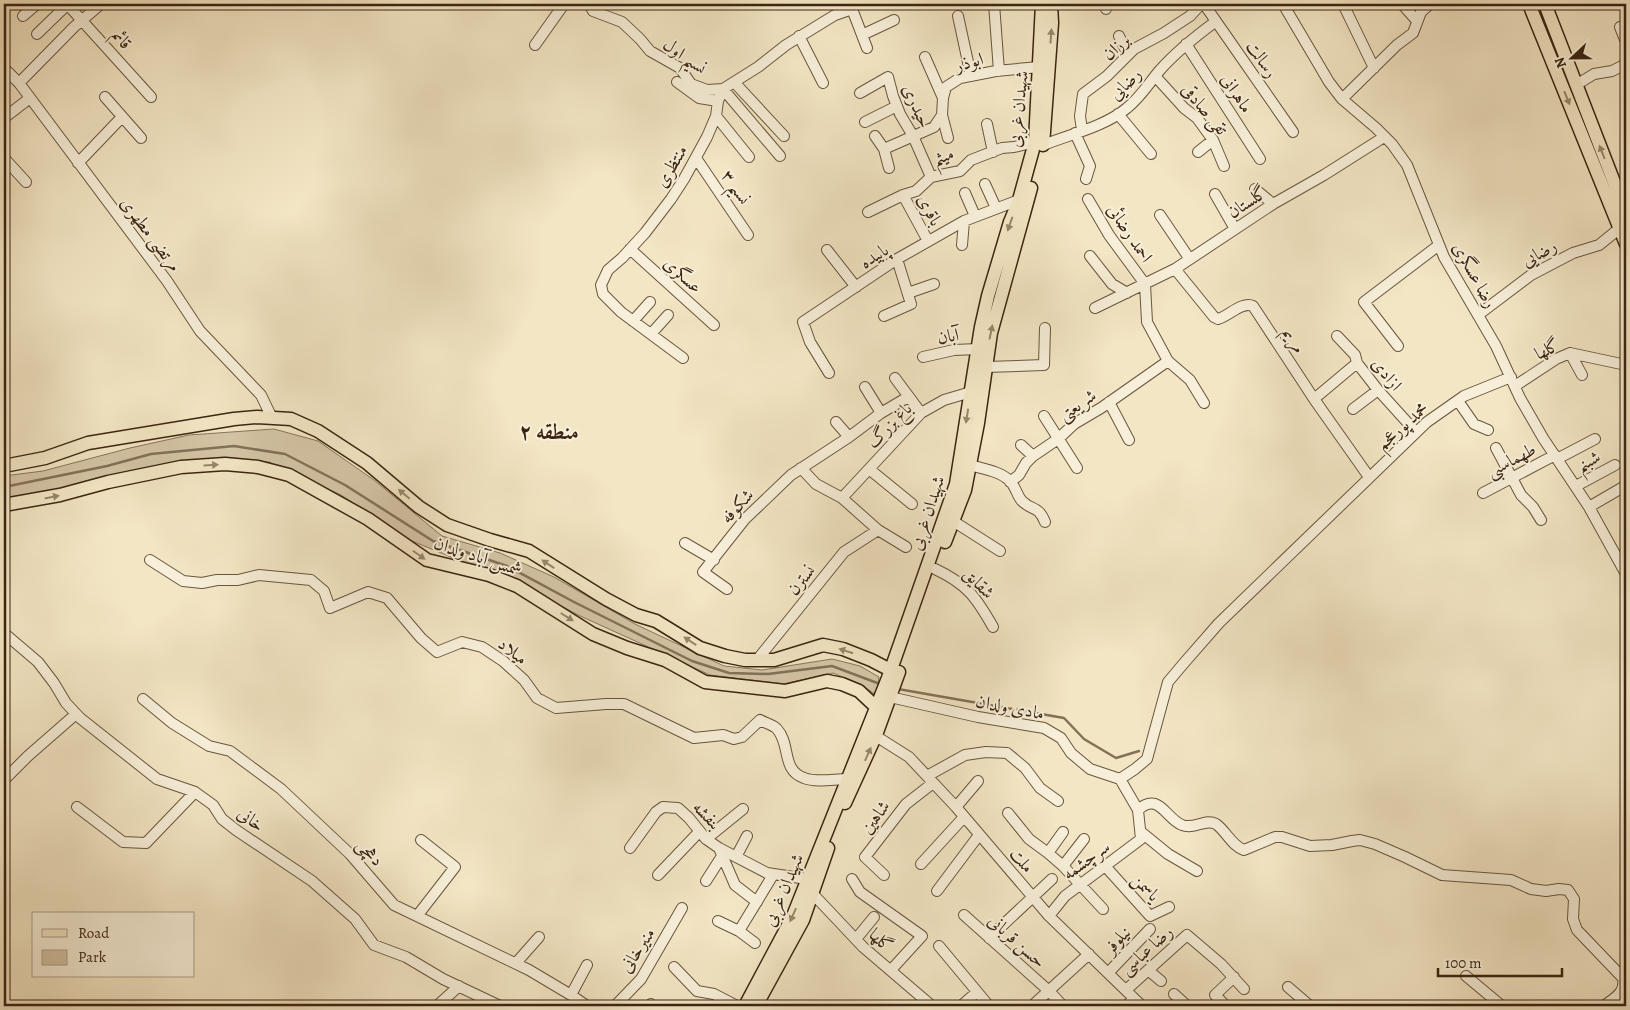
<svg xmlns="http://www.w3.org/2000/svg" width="1630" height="1010" font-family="Alegreya,Amiri,serif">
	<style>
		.green { fill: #d4c5a6; stroke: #88755c }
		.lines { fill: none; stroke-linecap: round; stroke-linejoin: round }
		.stream { stroke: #847158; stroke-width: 2.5 }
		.minor-casing { stroke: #69553e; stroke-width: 12 }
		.major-casing { stroke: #3b2512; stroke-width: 15 }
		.minor { stroke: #f7efd9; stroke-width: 10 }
		.major { stroke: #f3e6c4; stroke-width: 12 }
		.oneway { fill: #97866b }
		.labels { text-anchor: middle; stroke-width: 4; stroke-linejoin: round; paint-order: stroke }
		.street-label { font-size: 18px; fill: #3b2512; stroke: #f7efd9 }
		.district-label { font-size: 22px; font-weight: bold; fill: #3b2512; stroke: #f7efd9 }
	</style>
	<rect width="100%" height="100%" fill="#f3e6c4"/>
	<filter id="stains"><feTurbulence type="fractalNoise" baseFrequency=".004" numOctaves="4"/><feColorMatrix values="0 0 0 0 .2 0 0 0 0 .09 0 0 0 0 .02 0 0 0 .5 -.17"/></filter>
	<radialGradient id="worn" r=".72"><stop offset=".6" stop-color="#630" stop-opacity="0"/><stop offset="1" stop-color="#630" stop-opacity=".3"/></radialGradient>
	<path class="green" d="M274,429l44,12 56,39 68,56 58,17 54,24 81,47 89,42 38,4 70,-11 28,7 19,11 -3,18 -16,-11 -27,-11 -50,11 -73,-9 -132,-60 -75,-41 -35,-10 -56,-23 -71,-46 -72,-33 -97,1 -115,26 -53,10v-23l39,-5 87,-23 59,-13z"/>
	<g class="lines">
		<path class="stream" d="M4,487l103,-21 44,-12 83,-8 51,8 60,31 88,56 74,25 67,36 118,59 37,12 39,1 64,-8 48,18
			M898,689l166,29 20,21 32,19 23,-7"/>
		<g class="minor-casing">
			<path id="minor" d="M67,4l84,93
				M589,4l4,7 29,11 18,17 10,12 30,17 11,16 16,6 16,-1 57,67
				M994,4l5,67
				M1106,4v5
				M1204,4l89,128
				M1283,4l46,78 13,17 34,29 16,16 15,21 37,92 52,89 24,52 23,40 46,69 37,67
				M1343,4l31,64
				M1402,4l15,17
				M852,9l15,39
				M23,16l14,-12
				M958,16l13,60
				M1626,26l-6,1 6,15
				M37,34l31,-30
				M862,35l32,-15
				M799,36l24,47
				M1119,36l9,19
				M1186,44l74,115
				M535,45l29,-41
				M925,57l18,41
				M4,68l15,15 148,198 33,50 61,64 11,23
				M1155,76l29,32 13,10 16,22 11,26
				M677,82l22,16 19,3
				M734,82l50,54
				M19,83l55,-56 27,-23
				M1576,85l18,-11 18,-3 14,-7
				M860,93l28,-16 5,19 7,18 13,22 18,41
				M105,97l36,41
				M1342,99l55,-54 16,-12 8,-21 9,-8
				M1118,114l33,40
				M942,115l6,23
				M716,116l33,41
				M4,118l26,-20
				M865,122l32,-16
				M987,124l6,28
				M1082,130l-2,-14 3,-22 24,-18 27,-27 30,-16 26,-17 11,-12
				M1075,133l15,33 -4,13
				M875,136l9,13 5,19
				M1043,145c28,-11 61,-18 84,-37 14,-11 22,-25 33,-38 16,-18 36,-34 55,-48
				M884,149l50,-22 8,-12 1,-17 3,-11 14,-9 36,-7 43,-4
				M1198,152l15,-12
				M4,158l22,24
				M696,158l52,77
				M78,163l44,-46
				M985,184l11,24
				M1255,189l18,15
				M965,193l10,23
				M1215,194l20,35
				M903,195l25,46
				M1088,199l21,36 36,49 2,38 21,39 22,19 14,23
				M868,212l35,-17 13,-4 15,-14 29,-6 11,-11 31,-12 12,-1 21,-5
				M1160,215l29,43
				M962,245l2,-24
				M630,249l84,76
				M827,250l29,37
				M1090,256l22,28 15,9
				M1175,269l39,48 4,2c11,-3 24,-18 35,-13l61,93 55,78
				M908,293l26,-9
				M1095,308l80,-39 98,-65 51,-29 60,-38
				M1478,315l53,-40 42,-22 26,-8 21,-17
				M884,316l27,-12 -14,-45
				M633,321l17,-19
				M651,334l17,-19
				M1337,336l18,19 2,8 21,27 38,42
				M1398,346l-34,-44 75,-57
				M1570,353l12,22
				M923,357l31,-7 24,-1
				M683,358l-62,-46 -18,-18 -2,-9 7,-15 14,-12 23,-25 26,-34 13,-20 23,-42 9,-21 2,-15 5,-12 35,-22 28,-22 49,-30 17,-6 4,-5
				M986,367l58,-2 1,-37
				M829,373l-19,-31 -7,-20 94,-63 67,-38 55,-21
				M895,378l26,35
				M1515,386l41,-27 14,-6 56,12
				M865,387l16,26
				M1314,399l43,-36
				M1458,401l16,23 14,6
				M1109,402l20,38
				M1353,409l25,-19
				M1044,416l33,52
				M836,422l13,15
				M1021,445l12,11
				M1496,448l25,47 12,12 8,13
				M1557,459l38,-20
				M970,465c13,4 30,6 40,16 6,6 7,15 12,20 10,10 16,4 23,21
				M801,468l15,16 26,14 36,32 28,17
				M869,469l43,35
				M1010,482l9,-7 7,-12 7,-7 25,-17 16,-15 27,-16 67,-47
				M1576,486l39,-21
				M1483,493l72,-38
				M842,498l79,-85 23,-13 27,-8
				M1589,507l36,-21
				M953,521l47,30
				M685,543l29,17
				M150,560l33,21 19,2 15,-3h21l21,-5 52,5 13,11 6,17 38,-16 19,6 34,40 16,14 25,-10 20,5 21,14 21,19 13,18 19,10 50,-4h18l70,34 29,-3 11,4 8,-2 18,-17c5,3 14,5 17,9 14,15 4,41 27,49 13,5 30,1 43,1
				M935,569c32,15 41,28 58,58
				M727,589l-24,-17 42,-53 46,-44 58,-38 32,-24 27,-16
				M4,633l34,29 16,21 12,20 14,15 77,61 38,13 18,13 9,14 14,11 76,51 43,38 19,26 32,12 37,22 57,27
				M757,660l87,-108 34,-22
				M890,697l88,20 66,11 17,10 10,15 19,16 30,10 15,-10 12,-10 21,-77 16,-19 35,-40 208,-201 37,-26 47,-19
				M143,699l29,24 37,23 21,5 51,38 69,65 44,51 135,65 42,25 16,11
				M871,733l38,24 47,50 93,109 93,90
				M927,776l38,-21 21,-3 21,1 18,15 15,20 18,13
				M1120,779l18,31
				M4,780l24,-24 48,-42
				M77,807l46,35 23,1 49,-51
				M956,807l22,-26
				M1008,813l21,26 19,14
				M1063,832l-15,21 15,13 40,43
				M1141,832l27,22 29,17
				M706,839l37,-30
				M630,848l26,-36 7,-5 15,1 11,10 17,21 13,9 48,25 40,6
				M719,848l16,37 22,17
				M736,857l11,-21
				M921,864l43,-47
				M1063,866l21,-27
				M1105,866l45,50 19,-9
				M658,875l41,-43
				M884,875l-19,-18 41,-53 27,-21
				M852,879l8,13 62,44 -31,34
				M706,881l16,-25
				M937,891l42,-56
				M812,893l51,54 69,59
				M964,915l85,76 14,15
				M417,916l38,-49 -34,-27
				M1049,916l16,-20 76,-57 -3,-29c21,-19 28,9 44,15 12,5 23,-7 34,-1 10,7 16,22 28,26l31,-13h7l28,9 22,-1 20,-4 8,-1 15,4 30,13 37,18 69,5 20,9 15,2 13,-2 9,1 6,9 -1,20 4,11 46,48c3,15 -9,20 -19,28
				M718,921l21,10 16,12
				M739,931l34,-56
				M989,938l63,-59
				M856,939l18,-22
				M939,946l50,60
				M516,963l23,-26
				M674,967l23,24 17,3 23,12
				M1148,970l13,11
				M1108,973l42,-44
				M1466,976l36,30
				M1288,987l22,19
				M1126,990l61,-55 34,29 23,25
				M1174,994l10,9 -3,3
				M571,995l16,-30
				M1223,1003l-8,-8 19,-18
				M437,1006l22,-20
				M615,1006l26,-27 41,-71
				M650,1006l1,-2
				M961,1006l16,-14
				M1032,1006l57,-52
				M1126,1006l8,-7"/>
		</g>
		<g class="major-casing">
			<path id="major" d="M1529,4l97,240
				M1545,4l81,209
				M1043,145l9,-122 -1,-19
				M4,466l41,-8 43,-15 146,-24 23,-2 34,2 27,12 49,32 52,44 28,18 43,15 39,11 77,48 30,16 20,6 44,27 25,8 20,4h29l49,-15 20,4 28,11 27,14
				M4,505l56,-10 48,-13 73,-15 44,-3 33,3 31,8 79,44 59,41 62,15 28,11 76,48 34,14 38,12 40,22 80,9 42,-10 15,3 17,7 17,16
				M945,542l20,-52 13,-67 13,-90 40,-145
				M845,803l31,-68 23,-63
				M745,1006l48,-90 95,-238 68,-194 25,-157 7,-31 22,-74 9,-22 16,-58 7,-138
				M756,1006l47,-86 25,-72"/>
		</g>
		<use href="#minor" class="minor"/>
		<use href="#major" class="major"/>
	</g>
	<defs><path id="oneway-solid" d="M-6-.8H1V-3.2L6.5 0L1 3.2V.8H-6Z" transform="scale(1.25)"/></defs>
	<g class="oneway">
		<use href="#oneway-solid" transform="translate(1051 36) rotate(-86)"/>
		<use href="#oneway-solid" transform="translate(1567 98) rotate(68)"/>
		<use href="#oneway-solid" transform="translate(1602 152) rotate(-111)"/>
		<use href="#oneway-solid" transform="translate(1010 224) rotate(109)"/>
		<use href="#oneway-solid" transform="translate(991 332) rotate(-78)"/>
		<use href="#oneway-solid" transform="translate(967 416) rotate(99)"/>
		<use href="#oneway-solid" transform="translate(211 465) rotate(-3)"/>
		<use href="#oneway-solid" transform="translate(404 494) rotate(-140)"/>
		<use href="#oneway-solid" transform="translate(52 497) rotate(-11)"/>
		<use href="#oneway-solid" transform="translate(419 555) rotate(35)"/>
		<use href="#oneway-solid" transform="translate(548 564) rotate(-147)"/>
		<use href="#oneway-solid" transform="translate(567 617) rotate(32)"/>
		<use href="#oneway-solid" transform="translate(690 641) rotate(-147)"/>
		<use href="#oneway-solid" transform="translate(846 651) rotate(-162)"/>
		<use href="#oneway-solid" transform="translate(868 754) rotate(-66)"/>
		<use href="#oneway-solid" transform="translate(793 915) rotate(114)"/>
	</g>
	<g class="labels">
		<g class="street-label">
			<text transform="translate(122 39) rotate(49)" y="6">قائم</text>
			<text transform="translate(1116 47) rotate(-41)" y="6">برزان</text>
			<text transform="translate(685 56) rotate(35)" y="6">نسیم اول</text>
			<text transform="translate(1262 59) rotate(55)" y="6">رسالت</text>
			<text transform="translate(969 62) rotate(-16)" y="6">ابوذر</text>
			<text transform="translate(1125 84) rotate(-45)" y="6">رضایی</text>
			<text transform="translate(1237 93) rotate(57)" y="6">ماهرانی</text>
			<text transform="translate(917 106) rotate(66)" y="6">حیدری</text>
			<text transform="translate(1018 109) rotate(-84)" y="6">شهیدان غربی</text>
			<text transform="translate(1205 109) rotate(50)" y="6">تقی صادقی</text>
			<text transform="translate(943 156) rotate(-20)" y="6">میثم</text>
			<text transform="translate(671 166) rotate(-59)" y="6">منتظری</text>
			<text transform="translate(736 187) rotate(56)" y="6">نسیم ۳</text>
			<text transform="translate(1247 202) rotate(-33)" y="6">گلستان</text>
			<text transform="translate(930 210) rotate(62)" y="6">باقری</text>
			<text transform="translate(1130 233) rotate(56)" y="6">احمد رضائی</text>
			<text transform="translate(151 234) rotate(53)" y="6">مرتضی مطهری</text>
			<text transform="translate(1539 253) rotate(-29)" y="6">رضایی</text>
			<text transform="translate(874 256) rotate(-33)" y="6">پابیده</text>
			<text transform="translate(683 275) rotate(42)" y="6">عسگری</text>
			<text transform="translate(1475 275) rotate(61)" y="6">رضا عسگری</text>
			<text transform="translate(948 336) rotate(-9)" y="6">آبان</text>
			<text transform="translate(1294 340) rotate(57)" y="6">مریم</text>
			<text transform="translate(1547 349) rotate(-26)" y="6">گلها</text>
			<text transform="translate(1387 374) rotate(51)" y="6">ازادی</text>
			<text transform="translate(1077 405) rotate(-35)" y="6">شریعتی</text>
			<text transform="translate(889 425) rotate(-45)" y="6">باغ بزرگ</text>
			<text transform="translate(1402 426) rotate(-41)" y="6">محمد پورعجم</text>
			<text transform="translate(1511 460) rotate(-28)" y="6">طهماسبی</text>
			<text transform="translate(1588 461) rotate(-28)" y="6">شبنم</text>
			<text transform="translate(737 506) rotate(-47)" y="6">شکوفه</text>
			<text transform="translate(927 513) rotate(-72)" y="6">شهیدان غربی</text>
			<text transform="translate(478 556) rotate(18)" y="6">شمس آباد ولدان</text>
			<text transform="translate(801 580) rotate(-51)" y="6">نسترن</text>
			<text transform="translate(979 583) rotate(46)" y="6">شقایق</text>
			<text transform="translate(513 651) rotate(38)" y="6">میلاد</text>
			<text transform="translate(1010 707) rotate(11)" y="6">مادی ولدان</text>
			<text transform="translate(707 815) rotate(46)" y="6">بنفشه</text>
			<text transform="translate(875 817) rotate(-53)" y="6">شاهین</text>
			<text transform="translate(251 819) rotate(36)" y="6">خانی</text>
			<text transform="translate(370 852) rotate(47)" y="6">دهچی</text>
			<text transform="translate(1022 860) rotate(50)" y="6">ملت</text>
			<text transform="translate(1086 860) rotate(-36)" y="6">سرچشمه</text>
			<text transform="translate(1146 887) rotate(46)" y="6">یاسمن</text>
			<text transform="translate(783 890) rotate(-67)" y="6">شهیدان غربی</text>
			<text transform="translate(881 940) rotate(42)" y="6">گلها</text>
			<text transform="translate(1117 940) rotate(-47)" y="6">نیلوفر</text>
			<text transform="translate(1017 941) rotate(42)" y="6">حسن قربانی</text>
			<text transform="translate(637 950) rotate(-57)" y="6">منیرخانی</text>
			<text transform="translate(1146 950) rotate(-42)" y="6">رضا عباسی</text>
		</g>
		<g class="district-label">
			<text x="549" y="439">منطقه ۲</text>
		</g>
	</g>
	<rect width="1630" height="1010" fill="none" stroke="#f3e6c4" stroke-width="20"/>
	<rect x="5" y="5" width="1620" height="1000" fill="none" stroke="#3b2512" stroke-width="2.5"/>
	<rect x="10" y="10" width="1610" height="990" fill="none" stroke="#3b2512"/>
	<rect x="32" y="912" width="162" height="65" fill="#f7efd9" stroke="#ac9e89"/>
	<rect x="42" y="929" width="25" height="8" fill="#f3e6c4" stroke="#ac9e89"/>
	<text x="78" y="938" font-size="15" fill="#3b2512">Road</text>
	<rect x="42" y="950" width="25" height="15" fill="#d4c5a6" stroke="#ac9e89"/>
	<text x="78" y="962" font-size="15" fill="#3b2512">Park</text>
	<g transform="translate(1572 58) rotate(248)" stroke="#f7efd9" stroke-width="4" paint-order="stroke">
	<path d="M0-4L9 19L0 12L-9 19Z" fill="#3b2512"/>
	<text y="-8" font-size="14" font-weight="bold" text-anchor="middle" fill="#3b2512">N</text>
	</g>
	<path d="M1438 968v8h124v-8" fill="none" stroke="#3b2512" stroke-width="2.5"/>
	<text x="1445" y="968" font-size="15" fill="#3b2512" stroke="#f7efd9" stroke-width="4" paint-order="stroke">100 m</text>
	<rect width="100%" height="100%" filter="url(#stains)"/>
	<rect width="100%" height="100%" fill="url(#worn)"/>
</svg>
